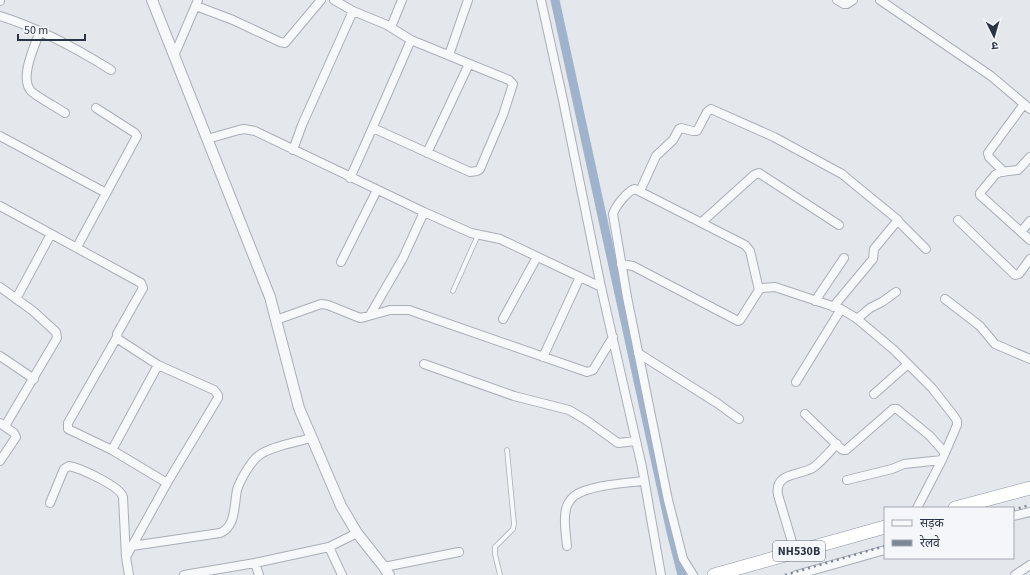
<svg xmlns="http://www.w3.org/2000/svg" width="1030" height="575" font-family="'Source Sans 3','Noto Sans Devanagari',sans-serif">
	<style>
		.lines { fill: none; stroke-linecap: round; stroke-linejoin: round }
		.canal { stroke: #9fb4cc; stroke-width: 9 }
		.service-casing { stroke: #a9aeb7; stroke-width: 5.5 }
		.minor-casing { stroke: #a9aeb7; stroke-width: 10 }
		.tertiary-casing { stroke: #a9aeb7; stroke-width: 12 }
		.trunk-casing { stroke: #8b94a3; stroke-width: 14 }
		.service { stroke: #f7f8fa; stroke-width: 4 }
		.minor { stroke: #f7f8fa; stroke-width: 8 }
		.tertiary { stroke: #f7f8fa; stroke-width: 10 }
		.trunk { stroke: #fff; stroke-width: 13 }
		.rail { stroke: #7d8696; stroke-width: 2.5; stroke-dasharray: 2 4; stroke-linecap: butt }
		.labels { text-anchor: middle; stroke-width: 3; stroke-linejoin: round; paint-order: stroke }
		.shield { fill: #f4f6f9; stroke: #676e7b; stroke-width: 1 }
		.shield-label { font-size: 12px; font-weight: bold; fill: #2b3445 }
	</style>
	<rect width="100%" height="100%" fill="#e4e7ec"/>
	<g class="lines">
		<path class="canal" d="M555,0l116,532 11,43"/>
		<g class="service-casing">
			<path id="service" d="M453,291l25,-56
				M500,575l-5,-21v-7l18,-18 1,-5 -7,-74"/>
		</g>
		<g class="minor-casing">
			<path id="minor" d="M334,0l19,11 34,14 24,15 98,40 4,4 -10,31 -23,54 -3,2 -7,1 -97,-44
				M541,0l22,100 38,187 41,180 19,108
				M837,0l7,4h3l6,-4
				M880,0l111,76 39,33
				M0,1v-1
				M196,6l37,14 47,22 5,1 36,-43
				M0,16c39,12 76,32 111,54
				M391,27l11,-27
				M40,31c-5,14 -21,47 -9,60 6,6 25,16 34,22
				M449,55l19,-55
				M174,56l24,-56
				M0,136l106,57
				M207,139l32,-9 5,-1 11,2 169,81 47,21 29,6 101,48
				M293,150l9,-25 51,-114
				M427,153l42,-89
				M1030,157l-12,13 -18,2 -5,3 -15,18v2l50,45
				M1004,172l-15,-15 -1,-4 36,-49
				M350,178c21,-46 41,-92 61,-138
				M640,191l16,-35 17,-16 6,-11 2,-1 12,3h4l10,-19 4,-3 63,28 68,37 56,46 -24,29 -1,10 -40,48
				M0,206l141,77 2,5 -26,46 1,5 40,26 56,25 4,5v3l-51,85 -41,74
				M958,220l57,55 4,-1 11,-15
				M898,221l28,28
				M702,222l52,-47 5,-2 80,52
				M1021,232l9,-11
				M77,247l60,-111 -2,-3 -39,-25
				M341,262l36,-72
				M621,264l12,2 105,55 2,-1 19,-30 3,-2 13,-1 66,22 15,9 38,32 38,38 22,28 3,5v4l-15,35 -25,48
				M0,287l33,24 23,21 1,6 -52,88
				M16,299l35,-65
				M945,299l35,27 15,18 35,15
				M815,301l29,-43
				M370,315l33,-57 21,-46
				M503,319l34,-62
				M857,319l13,-11 12,-6 14,-10
				M276,320l45,-16 7,1 32,13 5,-1 25,-7h19l178,62 6,-2 20,-33
				M117,337l-49,86v6l44,21 55,33
				M638,353l79,50 22,16
				M0,356l34,23
				M543,357l37,-80
				M424,364l90,32 55,14 17,10 32,23 18,-2
				M796,382l45,-73
				M874,394l34,-30
				M805,414l34,33 4,3h3l47,-41h4l33,27 15,17
				M0,423l14,10 2,4 -16,24
				M112,450l46,-85
				M847,480l45,-11 12,-5 38,-4
				M50,503l14,-34 5,-3c11,2 51,20 54,31l3,60 3,18
				M1013,516l17,-4
				M132,546l88,-13c16,-6 14,-28 17,-43 3,-10 15,-31 24,-36 12,-8 36,-12 50,-16
				M567,546c-1,-12 -4,-26 -1,-37 1,-5 5,-10 8,-13 15,-11 52,-13 70,-15
				M329,547l13,28
				M795,552l-17,-57c-4,-24 24,-19 36,-28 8,-6 15,-15 23,-23
				M255,563l4,12
				M384,567l75,-15
				M184,575l71,-12 74,-16 28,-14
				M693,575l-10,-16 -15,-59 -41,-203 -14,-83c2,-7 15,-24 22,-25l110,56 5,6 9,39
				M796,575l89,-25
				M1015,575l15,-10"/>
		</g>
		<g class="tertiary-casing">
			<path id="tertiary" d="M152,0l118,297 29,111 42,98 16,27 27,34 5,8"/>
		</g>
		<g class="trunk-casing">
			<path id="trunk" d="M955,508l75,-20
				M714,575l171,-48"/>
		</g>
		<use href="#service" class="service"/>
		<use href="#minor" class="minor"/>
		<use href="#tertiary" class="tertiary"/>
		<use href="#trunk" class="trunk"/>
		<path class="rail" d="M1013,510l17,-5
			M785,575l100,-29"/>
	</g>
	<g class="labels">
		<rect class="shield" x="773" y="541" width="52" height="20" rx="3"/>
		<g class="shield-label">
			<text x="799" y="555">NH530B</text>
		</g>
	</g>
	<rect x="884" y="507" width="130" height="52" fill="#f4f6f9" stroke="#a4a8b1"/>
	<rect x="892" y="520" width="20" height="6" fill="#f7f8fa" stroke="#a4a8b1"/>
	<text x="920" y="527" font-size="12" fill="#2b3445">सड़क</text>
	<rect x="892" y="540" width="20" height="6" fill="#7d8696" stroke="#a4a8b1"/>
	<text x="920" y="547" font-size="12" fill="#2b3445">रेलवे</text>
	<g transform="translate(994 36) rotate(175)" stroke="#f4f6f9" stroke-width="3" paint-order="stroke">
	<path d="M0-3L7 15L0 10L-7 15Z" fill="#2b3445"/>
	<text y="-6" font-size="11" font-weight="bold" text-anchor="middle" fill="#2b3445">उ</text>
	</g>
	<path d="M18 34v6h67v-6" fill="none" stroke="#2b3445" stroke-width="2"/>
	<text x="24" y="34" font-size="12" fill="#2b3445" stroke="#f4f6f9" stroke-width="3" paint-order="stroke">50 m</text>
</svg>
